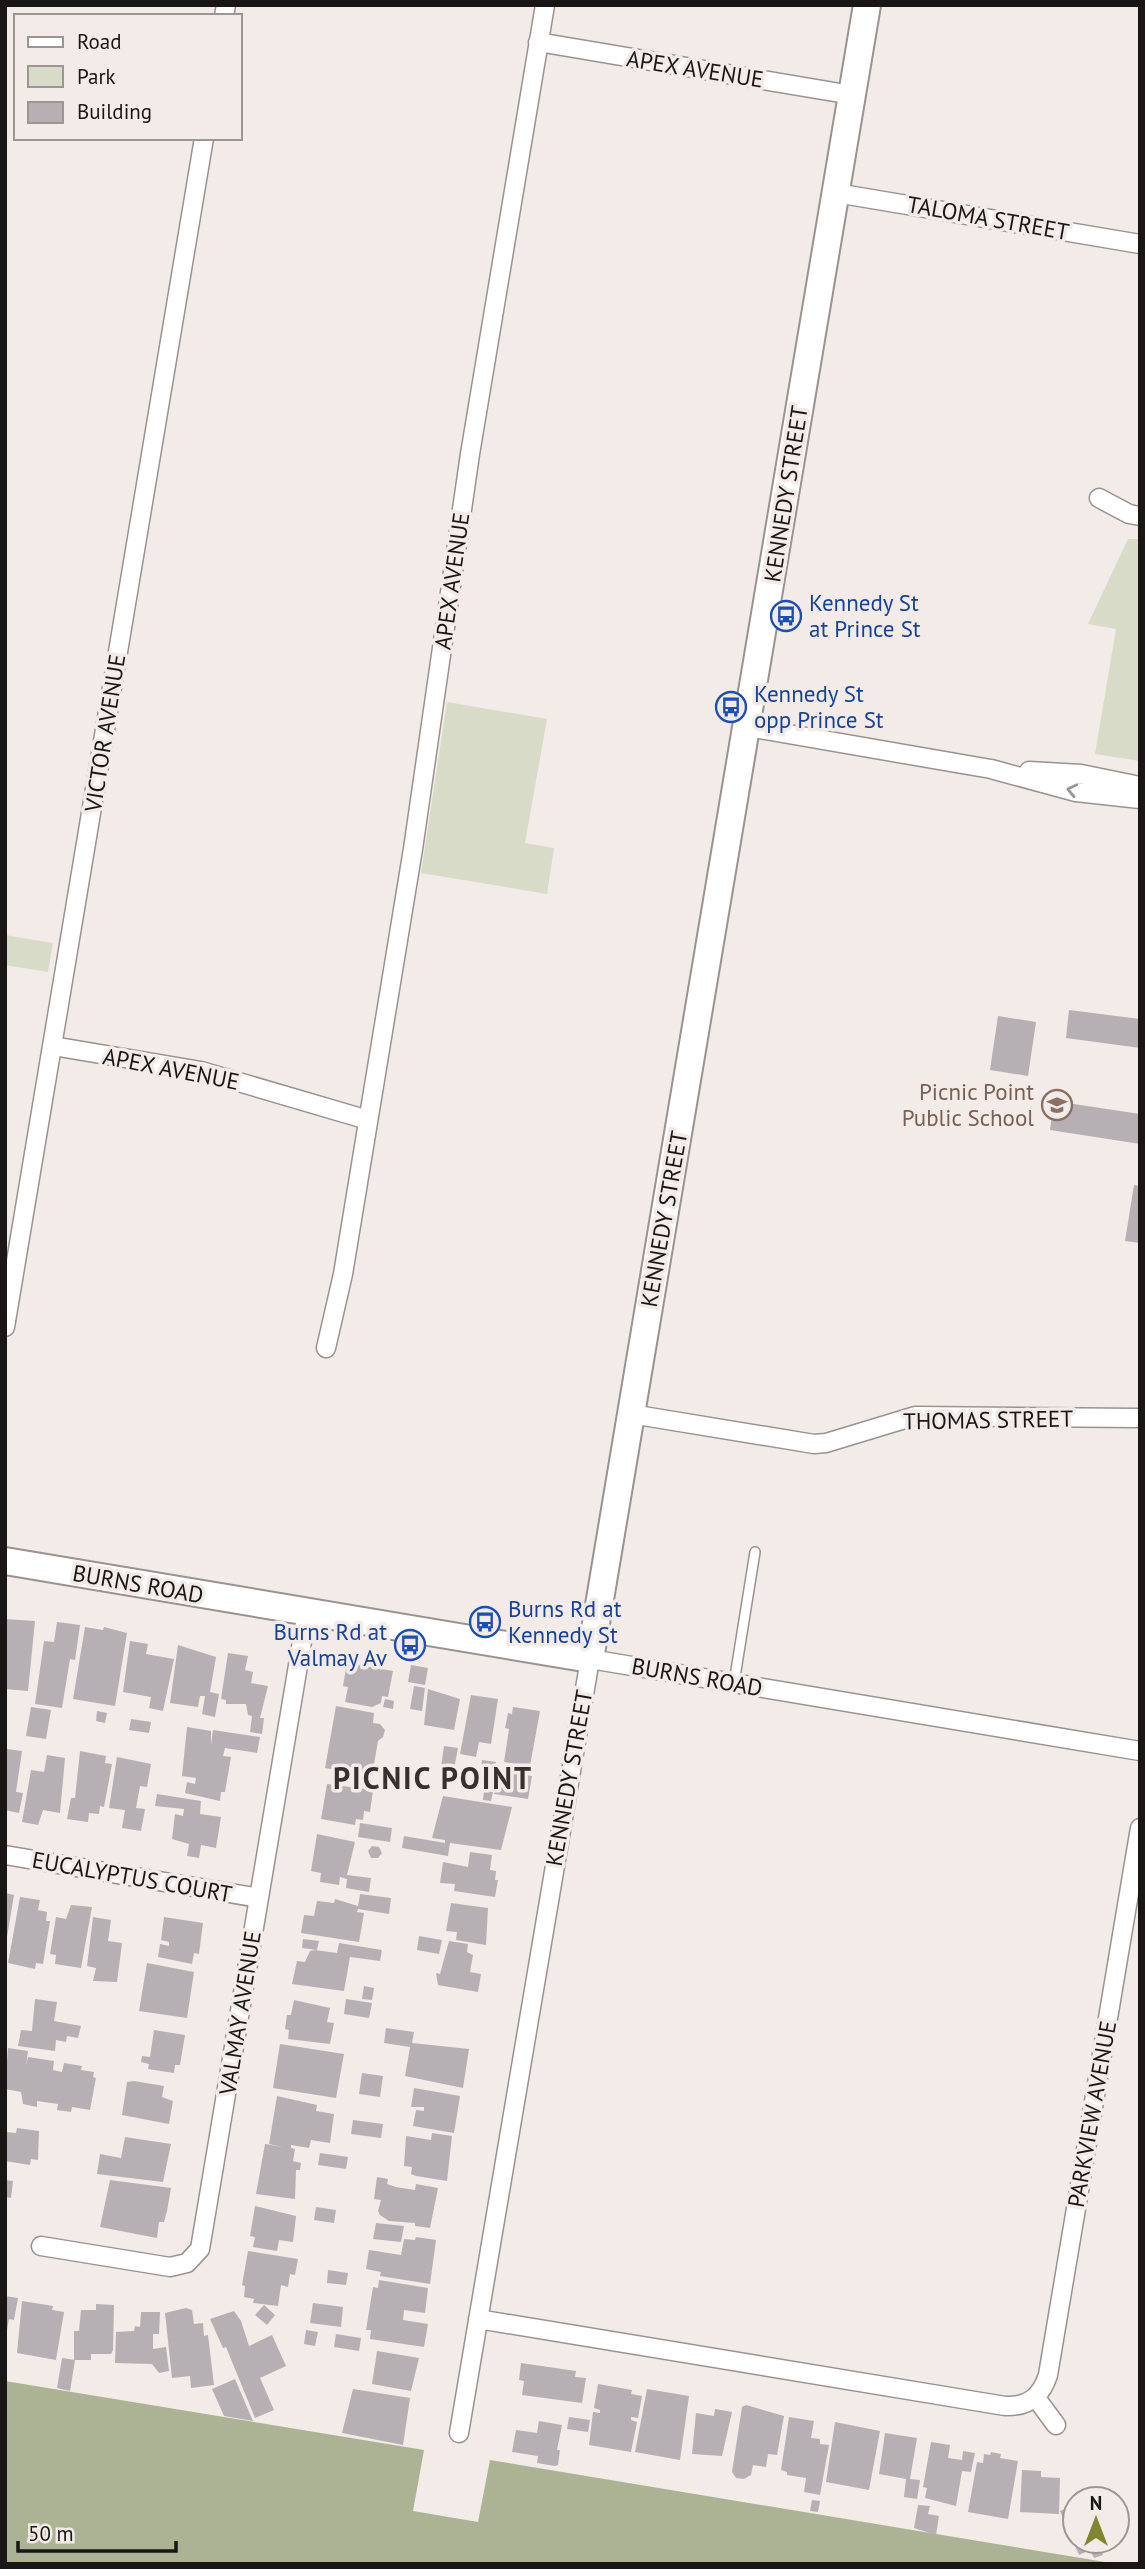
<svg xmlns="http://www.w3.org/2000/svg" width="1145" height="2569" font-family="'PT Sans',sans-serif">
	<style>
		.green { fill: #d7dbc8 }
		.forest { fill: #acb395 }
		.building { fill: #b6b0b4 }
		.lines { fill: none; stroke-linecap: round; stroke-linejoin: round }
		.lane-casing { stroke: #99928f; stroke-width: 12 }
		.street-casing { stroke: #99928f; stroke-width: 21 }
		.secondary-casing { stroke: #99928f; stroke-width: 30 }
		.lane { stroke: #fff; stroke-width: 9 }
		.street { stroke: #fff; stroke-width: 18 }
		.secondary { stroke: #fff; stroke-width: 26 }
		.oneway { stroke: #989696 }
		.labels { text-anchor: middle; stroke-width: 7; stroke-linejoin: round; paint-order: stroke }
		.street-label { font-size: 23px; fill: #191615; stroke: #f3ebe7 }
		.transit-label { font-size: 23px; fill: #164399; stroke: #f3ebe7; text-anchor: start }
		.education-label { font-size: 23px; fill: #785e54; stroke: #f3ebe7; text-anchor: end }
		.district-label { font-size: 30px; font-weight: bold; letter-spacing: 2px; fill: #36312e; stroke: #f3ebe7 }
	</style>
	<rect width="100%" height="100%" fill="#f3ebe7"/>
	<path class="green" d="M1128,539h12v222l-45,-7 21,-125 -28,-5z
		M447,702l100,17 -22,124 29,5 -7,46 -126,-21z
		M5,935l48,8 -5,29 -43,-7z"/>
	<path class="forest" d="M5,2381l419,69 -11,61 65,11 12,-62 627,104h-1112z"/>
	<path class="building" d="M1069,1010l71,9v29l-74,-10z
		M998,1016l38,6 -8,54 -38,-6z
		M1054,1101l86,13v30l-90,-14z
		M1134,1185l6,1v57l-15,-2z
		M5,1619l30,2 -7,70 -23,-2z
		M57,1622l23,3 -5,35 -5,-1 -8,49 -27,-4 9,-63 10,1z
		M85,1627l18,3 1,-3 23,6 -12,73 -42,-7z
		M130,1641l18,3 -2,10 28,5 -11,52 -14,-3 2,-11 -28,-5z
		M178,1645l38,12 -6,35 9,2 -4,23 -13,-3 3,-18h-5l-2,11 -28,-4z
		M228,1653l20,3 -3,14 8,2 -2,11 17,3 -8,32h4l-2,16 -12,-2 2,-16 -4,-1 -2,-11h-20v-4l-5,-1z
		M347,1663l46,8 -5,26 -6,-1 -1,7 -9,4 -27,-5 3,-15 -5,-1z
		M411,1665l17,3 -3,17 -17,-3z
		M414,1686l11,2 -3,23 -12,-2z
		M428,1689l32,10 -6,31 -30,-5z
		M471,1695l27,4 -7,45 -12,-2 -3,15 -16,-3z
		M385,1699l9,2 -1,8 -10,-2z
		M336,1706l38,7 -1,10 7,1 5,6 -2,7 -5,4 -6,35 -47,-8z
		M31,1707l20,3 -5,29 -20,-3z
		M513,1707l27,4 -10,55 -26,-4 5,-33 -4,-1 3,-15 4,1z
		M97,1711l10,2 -2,10 -9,-2z
		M131,1719l20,3 -2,11 -20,-3z
		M187,1727l24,4v14l2,-15 47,7 -3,16 -32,-5 -2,8 8,1 -6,35h-4l-1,9 -35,-8 2,-11 8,2 1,-6 -14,-2z
		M444,1746l14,2 -4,21 -13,-2z
		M7,1749l15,2 -6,41 7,1 -4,20 -14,-3z
		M80,1751l26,5 -1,7 7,1 -8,43 -4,-1 -1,8 -10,-1 -1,9 -21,-3 4,-21h4z
		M47,1755l18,3 -5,55 -17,-3 -5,15 -16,-3 9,-52 13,2z
		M117,1757l34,7 -4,23 -7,-1 -4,22 9,1 -4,22 -19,-3 3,-18 -16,-2z
		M482,1760l14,2 -3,23 -14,-2z
		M393,1764l17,2 -4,24 -17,-3z
		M498,1771l34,5 -4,23 -34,-5z
		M327,1784l46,6 -3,22 -6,-1 -1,9 -7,-1 -1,6 -34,-6z
		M484,1790l9,2 -2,9 -8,-1z
		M157,1794l44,7 -1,13 21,3 -5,31 -15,-3 -2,13 -12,-2 2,-12 -17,-5 3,-25 8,2 1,-7 -29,-3z
		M443,1796l69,11 -11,43 -51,-7 -2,13 -46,-8 2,-12 41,7v-3l-13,-2z
		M360,1823l32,5 -2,14 -32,-5z
		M317,1834l38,8 -8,33 24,3 -2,14 -23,-4 1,-9 -7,-2 -1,8 -19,-3 1,-9 -10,-2z
		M372,1846l7,1 3,6 -4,5h-7l-3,-7z
		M470,1852l22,3 -2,15 6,1 -1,9h3l-3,17 -41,-6 1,-7 -15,-1 3,-21 25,5z
		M5,1893l9,2 -7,42h-2z
		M360,1894l31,4 -2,16 -31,-5 -1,3 7,1 -5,29 -58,-9 3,-18 10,1 3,-15 17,2 1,-4 23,7z
		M20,1897l20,3 -2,10 9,2 -1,9h4l-7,43 -7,-1 -1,6 -27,-6z
		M451,1903l37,5 -2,37 -30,-5 1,-8 -11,-1z
		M71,1905l21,2 -11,61 -26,-4 1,-9 -6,-1 6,-37 10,2z
		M93,1917l18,3 -3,21 14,2 -5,39 -24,-1 3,-13 -9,-2z
		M164,1917l39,6 -4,31 -5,-1 -2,11 -34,-7 2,-13 9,2v-4l-8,-2z
		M419,1936l23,4 -3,14 -22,-4z
		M303,1939l16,2 -2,9 -15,-2z
		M449,1941l19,3 -1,8 6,3 -3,17 11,2 -3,18 -40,-7 -2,-12 4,1z
		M339,1943l43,7 -2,11 -30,-4 -6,34 -52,-7 5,-23 8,1 5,-11 5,-1 22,3z
		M147,1963l47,9 -7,46 -48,-7z
		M364,1986l10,2 -2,12 -10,-1z
		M35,1999l22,3 -3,19 27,5 -3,12 -11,-2 -1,6 -10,-2 -1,11 -37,-5 3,-16 11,1z
		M346,1999l26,4 -3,15 -25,-4z
		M294,2000l36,8 -3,14 7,1 -4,21 -42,-5 1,-9 -4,-1 2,-14h4z
		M386,2028l28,4 -2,11 57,6 -6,39 -58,-12 5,-29 -26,-4z
		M154,2030l31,5 -5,30h-5l-1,8 -26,-4 1,-5 -8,-2 1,-6 8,1z
		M280,2044l64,10 -8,44 -63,-10z
		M8,2048l20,3 -2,15 2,-9 26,4 -1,9 9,2 2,-9 18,3 -1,4 13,2 -1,5 3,1 -6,32 -18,-3 -1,5 -14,-2 1,-6 -21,-3v6l-14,-3 -2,-12 -16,-3z
		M362,2073l21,3 -3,21 -21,-3z
		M134,2081l30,5 -2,11 11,4 -4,23 -47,-9 5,-33z
		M414,2088l46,8 -6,37 -41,-7 3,-16 8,1v-4h-13z
		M277,2096l40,9 -1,6 18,3 -4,29 -19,-3 -2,8 -18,-3v3l4,1 -2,12 8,2 -1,7h-4l-1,29 -39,-5 9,-50 18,3 -14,-3z
		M353,2120l30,4 -2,14 -30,-4z
		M17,2128l22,3 -1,29 -7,-1 -1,6 -25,-4v-29l11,1z
		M432,2133l20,3 -5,45 -31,-5 -5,-2 1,-7 -8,-1 2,-30 25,4z
		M125,2137l46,7 -8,38 -66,-8 3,-20 21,4z
		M320,2153l28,4 -2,12 -28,-4z
		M377,2177l11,2 -1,5 9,3 19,3 1,-6 22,4 -8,40 -15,-2v-3l-26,-2 -9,-6 -2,-4 3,-11 -7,-1z
		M5,2180l8,1 -2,17 -6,-1z
		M110,2180l61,8 -4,23 -3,11h-5l-2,16 -57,-11z
		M255,2206l41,10 -3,26 -14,-2 -2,11 -24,-4 2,-10 -5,-1z
		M316,2207l20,3 -2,13 -20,-3z
		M376,2223l28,3 -3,16 -28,-3z
		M416,2237l20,3 -6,44 -50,-8 1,-4 -15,-3 3,-19 32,5 3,-16 11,1z
		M248,2251l50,8 -3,16 -5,-1 -2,13 -7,-2 -3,21 -25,-3 1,-4 -10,-2 1,-11 -3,-1z
		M328,2270l20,3 -2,12 -19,-2z
		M379,2280l49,8 -3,25 -21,-3 -1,10 25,4 -4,23 -54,-8 1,-9h-5l7,-43 5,1z
		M5,2296l13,2 -4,22 -5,-1 -2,11z
		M22,2301l31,5 -1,4 12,2 -8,48 -39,-7z
		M313,2303l30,4 -2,20 -31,-4z
		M96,2304l18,1 -1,45 -2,4h-20v6h-17v-29h5l2,-21h15z
		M264,2305l11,10 -8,10 -12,-10z
		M186,2308l6,2 2,14 9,-1 1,13 4,-1 6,50 -23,3 -1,-12 -18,2 -7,-65z
		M234,2311l7,10 8,25 23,-11 14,31 -26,12 14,32 -19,8 -29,-71 -3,1 -13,-29z
		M141,2312h19l-1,22h-6v15l13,-2 3,24 -10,2 -7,-9 -37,-1 1,-31 18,-1 1,-5 5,1z
		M306,2330l12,2 -3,14 -11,-2z
		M336,2334l25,4 -2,13 -25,-4z
		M377,2351l42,7 -8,33 -39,-7z
		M62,2358l13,2 -5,31 -13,-3z
		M521,2363l55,8 -1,6 11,1 -4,25 -60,-8 2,-14 -5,-1z
		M235,2379l18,42 -29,-5 -12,-27z
		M598,2384l34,6 -1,4 11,2 -4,22 -7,-1v3l6,2 -6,30 -42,-7 4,-33 7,1v-3l-6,-2z
		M353,2389l57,9 -7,47 -61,-12z
		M647,2389l42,7 -9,64 -45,-8z
		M746,2405l38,11 -7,39 -9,-1 -2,13 -13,-2 -2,10 -7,4 -8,-1 -4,-6 10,-65z
		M715,2409l17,3 -10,44 -30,-2 4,-41 18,3z
		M569,2417l21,3 -2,12 -21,-3z
		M789,2417l25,4 -3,17 9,1v5l9,1 -9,50 -16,-3 2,-14 -19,-3v-3l-6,-2z
		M539,2421l23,4 -5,25h3l-2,15 -3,1 -18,-3 1,-7 -26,-4 4,-22 21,3z
		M835,2422l45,9 -11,59 -43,-8z
		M885,2433l32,5 -7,41 10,1 -3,19 -13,-2 2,-18 -27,-5z
		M931,2442l19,3 -2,13 14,2 1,-9 12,2 -4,19 -9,-1 -6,35 -31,-8 2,-10 -4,-1z
		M991,2452l10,2 -1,4 18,3 -10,58 -40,-7 9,-50 6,1 1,-9 6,1z
		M1022,2470l19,1v6l19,1 -1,36 -39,-2z
		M812,2500l8,1 -2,11 -8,-1z
		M918,2505l12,1 -2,8 11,2 -3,19 -22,-7z
		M1075,2505v36h22l6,14 -9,3 -4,-8 -11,5 -19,-44z"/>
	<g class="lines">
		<g class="lane-casing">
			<path id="lane" d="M734,1683l21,-131"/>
		</g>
		<g class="street-casing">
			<path id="street" d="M224,16l2,-11
				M538,42l314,53
				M836,193l304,51
				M1099,498l30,16 11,2
				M748,727l243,42 85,23 64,7
				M1029,771l52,3 59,12
				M53,1046l148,25 167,49
				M5,1327l199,-1189
				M326,1348l17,-74 70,-425 57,-395 75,-449
				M631,1414l183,30 12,-1 89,-27 225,2
				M5,1855l254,43
				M41,2246l129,21 17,-4 13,-14 107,-637
				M478,2319l527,87c23,1 36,-9 43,-31l92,-547
				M1036,2398l20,27
				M459,2433l131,-774 550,92"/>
		</g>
		<g class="secondary-casing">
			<path id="secondary" d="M5,1561l585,98 277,-1654"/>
		</g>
		<use href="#lane" class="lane"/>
		<use href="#street" class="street"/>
		<use href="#secondary" class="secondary"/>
	</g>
	<defs><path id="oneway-chevron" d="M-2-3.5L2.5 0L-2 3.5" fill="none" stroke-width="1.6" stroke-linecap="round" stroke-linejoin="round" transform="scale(1.75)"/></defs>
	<use class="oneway" href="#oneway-chevron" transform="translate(1072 790) rotate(-167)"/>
	<defs>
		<g id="bus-ring" transform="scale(1.575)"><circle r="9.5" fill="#f3ebe7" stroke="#1a4fb4" stroke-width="1.5"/><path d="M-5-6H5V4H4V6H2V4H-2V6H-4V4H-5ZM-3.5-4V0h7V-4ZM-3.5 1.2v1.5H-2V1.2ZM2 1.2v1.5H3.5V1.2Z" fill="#1a4fb4"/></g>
		<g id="school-ring" transform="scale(1.575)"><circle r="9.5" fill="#f3ebe7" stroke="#8d6e63" stroke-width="1.5"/><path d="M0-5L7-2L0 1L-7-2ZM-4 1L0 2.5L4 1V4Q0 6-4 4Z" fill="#8d6e63"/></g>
	</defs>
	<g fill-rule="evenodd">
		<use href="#bus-ring" x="786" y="616"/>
		<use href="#bus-ring" x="731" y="707"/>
		<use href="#school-ring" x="1057" y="1105"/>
		<use href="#bus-ring" x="485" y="1622"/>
		<use href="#bus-ring" x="410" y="1645"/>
	</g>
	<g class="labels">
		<g class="street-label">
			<text transform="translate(695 69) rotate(9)" y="8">APEX AVENUE</text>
			<text transform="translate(988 218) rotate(10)" y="8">TALOMA STREET</text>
			<text transform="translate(786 494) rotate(-81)" y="8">KENNEDY STREET</text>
			<text transform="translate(452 581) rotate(-82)" y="8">APEX AVENUE</text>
			<text transform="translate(105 733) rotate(-81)" y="8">VICTOR AVENUE</text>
			<text transform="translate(171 1069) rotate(11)" y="8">APEX AVENUE</text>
			<text transform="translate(664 1219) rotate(-80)" y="8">KENNEDY STREET</text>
			<text transform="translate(988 1420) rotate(-1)" y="8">THOMAS STREET</text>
			<text transform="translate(138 1584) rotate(10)" y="8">BURNS ROAD</text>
			<text transform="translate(697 1677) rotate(10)" y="8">BURNS ROAD</text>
			<text transform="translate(569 1778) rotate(-80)" y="8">KENNEDY STREET</text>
			<text transform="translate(132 1877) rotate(10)" y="8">EUCALYPTUS COURT</text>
			<text transform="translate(240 2013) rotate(-81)" y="8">VALMAY AVENUE</text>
			<text transform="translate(1092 2114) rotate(-80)" y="8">PARKVIEW AVENUE</text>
		</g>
		<g class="transit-label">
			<text x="809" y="611">Kennedy St<tspan x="809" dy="26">at Prince St</tspan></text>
			<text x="754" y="702">Kennedy St<tspan x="754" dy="26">opp Prince St</tspan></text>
			<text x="508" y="1617">Burns Rd at<tspan x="508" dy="26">Kennedy St</tspan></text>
			<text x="387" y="1640" text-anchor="end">Burns Rd at<tspan x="387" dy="26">Valmay Av</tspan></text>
		</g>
		<g class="education-label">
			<text x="1034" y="1100">Picnic Point<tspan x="1034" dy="26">Public School</tspan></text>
		</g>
		<g class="district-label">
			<text x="433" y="1789">PICNIC POINT</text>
		</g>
	</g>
	<rect width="1145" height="2569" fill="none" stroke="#191615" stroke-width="14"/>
	<rect x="14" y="14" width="228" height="126" fill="#f3ebe7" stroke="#9c9693" stroke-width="2"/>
	<rect x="28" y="37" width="35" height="10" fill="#ffffff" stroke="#9c9693" stroke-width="2"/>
	<text x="77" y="49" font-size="21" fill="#191615">Road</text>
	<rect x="28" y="66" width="35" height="21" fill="#d7dbc8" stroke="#9c9693" stroke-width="2"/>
	<text x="77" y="84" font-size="21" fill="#191615">Park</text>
	<rect x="28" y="102" width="35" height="21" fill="#b6b0b4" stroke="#9c9693" stroke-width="2"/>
	<text x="77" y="119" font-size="21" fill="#191615">Building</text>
	<g transform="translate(1096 2520)"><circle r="33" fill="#f3ebe7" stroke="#9c9693" stroke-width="2"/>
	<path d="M0-5L12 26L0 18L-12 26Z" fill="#7e8632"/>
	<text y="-10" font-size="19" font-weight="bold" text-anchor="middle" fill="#191615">N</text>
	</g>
	<path d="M18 2541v10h158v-10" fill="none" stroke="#191615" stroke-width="3.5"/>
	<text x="28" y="2541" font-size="21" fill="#191615" stroke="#f3ebe7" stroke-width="5" paint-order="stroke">50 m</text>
</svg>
